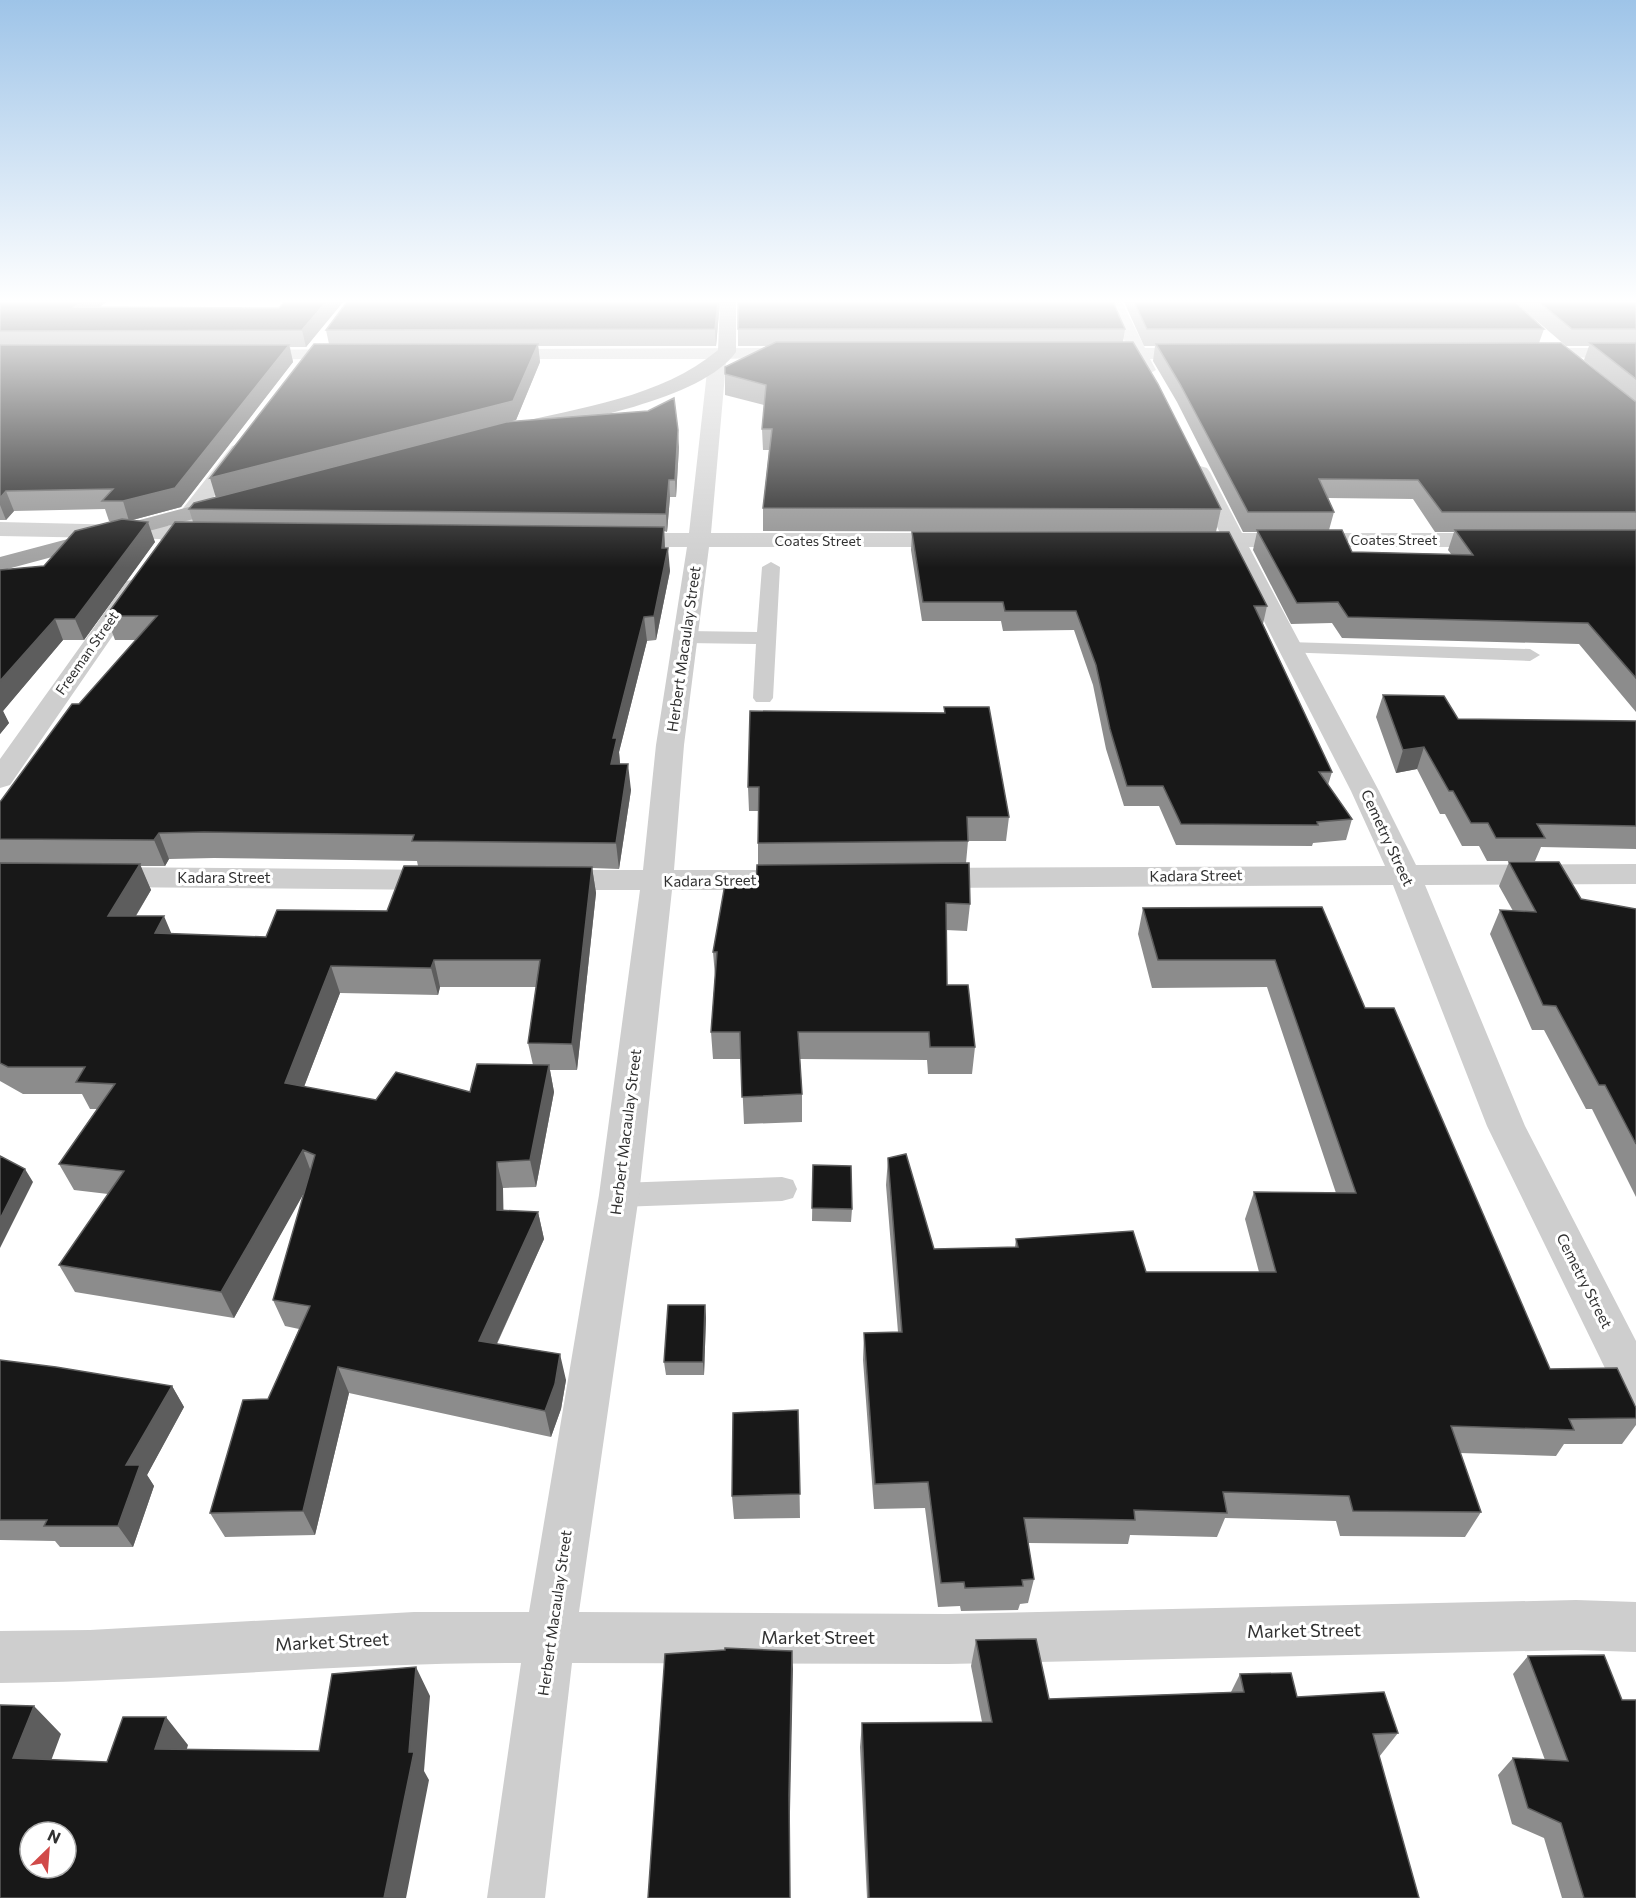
<svg xmlns="http://www.w3.org/2000/svg" width="1636" height="1898" font-family="Commissioner,sans-serif">
	<style>
		.lines { fill: none; stroke-linecap: round; stroke-linejoin: round }
		.service { fill: #cecece; fill-rule: evenodd }
		.minor { fill: #cecece; fill-rule: evenodd }
		.trunk { fill: #a0a0a0; fill-rule: evenodd }
		.wall { fill: #8c8c8c; fill-rule: evenodd }
		.shaded-wall { fill: #5d5d5d }
		.building { fill: #181818; stroke: #5d5d5d; stroke-width: 1.5; fill-rule: evenodd }
		.labels { text-anchor: middle; stroke-width: 6; stroke-linejoin: round; paint-order: stroke }
		.far-street-label { font-size: 14px; fill: #313131; stroke: #fff }
		.street-label { font-size: 15px; fill: #313131; stroke: #fff }
		.near-street-label { font-size: 18px; fill: #313131; stroke: #fff }
	</style>
	<rect width="100%" height="100%" fill="#fff"/>
	<g class="lines">
		<path class="service" d="M771,562l9,5 -7,131 -3,4h-14l-3,-4 3,-54 -69,-1 -10,-6 10,-6 70,1 5,-65z
			M1288,642l242,7 10,6 -10,6 -249,-9 -3,-4 3,-4z
			M782,1177l11,3 4,9 -4,9 -11,3 -163,6 -11,-3 -4,-9 4,-9 11,-3z"/>
		<path class="minor" d="M1106,302h16l23,46h53l9,5 -9,5 -48,1 6,11 -9,5 -6,-1 -8,-15 -45,-1 -3,-4 9,-5 34,-1z
			M799,348l6,1 3,4 -3,4 -85,2 6,4 -15,170h245l8,2 3,5 -3,5 -8,2h-247l-25,198 -10,125h128l11,3 5,7 -5,7 -11,3h-130l-33,305 -60,417 369,2 628,-14 60,2v50l-60,-2 -628,14 -376,-1 -27,235h-58l34,-235c-174,-1 -347,18 -521,20v-52l90,-1 324,-18h115l70,-417 41,-305h-92l-11,-3 -5,-7 5,-7 11,-3h95l13,-125 31,-198h-66l-8,-2 -3,-5 3,-5 8,-2h68l19,-170 6,-4h-220l-9,-5 9,-5z
			M1529,348h107v10l-113,-1 -3,-4 3,-4z
			M349,349l9,5 -3,4 -107,2 -9,-5 9,-5z
			M239,444l7,2 3,4 -58,77 26,3 3,5 -3,5h-36l-10,5 -8,-2 -3,-4 -160,-3v-14l169,4 63,-80z
			M1200,466l7,2 3,4 32,61h254l8,2 3,5 -3,5 -8,2h-247l130,244 37,74 220,-1v20l-211,1 100,241 111,215v64l-16,-6 -133,-273 -94,-241 -467,3 -11,-3 -5,-7 5,-7 11,-3 459,-2 -34,-75 -125,-244 -46,-2 -3,-5 3,-5 40,-2 -30,-61 3,-4z
			M135,579l8,2 4,5 -137,199 -10,3v-29l127,-178z
			M101,867l341,3 11,3 5,7 -5,7 -11,3 -341,-3 -11,-3 -5,-7 5,-7z"/>
		<path class="trunk" d="M720,302h16v50c-34,48 -164,70 -220,83l-10,-6 3,-4c71,-18 152,-27 209,-75z
			M234,495l8,1 3,5 -3,5 -242,65v-14z"/>
	</g>
	<path class="wall" d="M0,302h106l-7,5 180,1 5,-6h59l-37,45h-16l3,15 -112,145 -49,13 23,22 -71,98h-21l-60,71 6,12 -9,11v-164l44,-4 72,-45h-7l-4,-12 -91,2 -8,9h-6z
		M720,302l-4,44h-178l2,16 -24,58 -8,2 171,25 -3,50h-6l-3,35 -3,-1 1,17 5,23 -14,69 -9,1 -28,111 1,12 11,26 -12,79 -27,-1 4,25 -19,177h-27l4,22 -18,95 -33,1v23l35,1 6,27 -47,105 69,36 -5,29 -10,28 -202,-44 -34,142 -90,2 -15,-24 58,-114 31,-70 -14,-3 -12,-26 32,-110 -71,128 -159,-26 -16,-27 49,-71 -34,-4 -15,-26 38,-55h-7l-8,-15h-59l-23,-13v-279l79,-98 57,-64h-21l-9,-24 87,-94 -4,-13 27,-12 113,-153 -3,-14zM214,858l203,3 1,5 -31,45 -121,26 -95,-3 -35,-18 15,-26 -11,-24h25l4,-7zM440,987h96l-8,56 5,22 -63,27 -94,8 -72,-13 36,-94 98,2z
		M737,302h376l12,27 -2,13 98,167 -5,23 -453,-1v-23l6,-58h-6l-1,-21 2,-24 -39,-10v-21l41,-28h-28v-44z
		M1124,302h512v410l-57,-68 -237,-6 -10,-15 -41,1 -38,-74 4,-18h-14l-66,-130 -24,-41 2,-15h-11zM1522,308l44,38h23l-5,14 51,42 -96,-59 5,-14zM1328,498l85,1 22,33h19l-6,18 3,4 -99,-2 -23,-22 5,-18z
		M912,532l355,74 -4,18 69,148 -4,13 24,34 -6,21 -33,3 -1,3 -136,-1 -17,-39h-35l-18,-57 -13,-64 -19,-55 -71,1 -2,-10h-79l-11,-71z
		M1383,695l75,24 178,2v128l-95,-2 -6,14h-48l-8,-15h-17l-17,-32h-5l-23,-45 -21,4 -20,-56z
		M944,707l65,110 -3,24h-38l-2,22 4,41 -3,27 -21,-1 1,55 28,62 -3,27h-44l-1,-14 -127,-1 2,35v28l-58,2 -3,-65h-28l-2,-27 4,-56 -2,-24 43,-67 2,-20v-22l1,-32h-10l-1,-24 196,-74z
		M1509,862l72,37 55,10v288l-44,-88h-6l-42,-79h-12l-42,-96 10,-24 13,1 -14,-25z
		M1322,907l43,101 185,361 86,39v17l-14,19h-58l-8,12 -96,-3 21,59 -16,25 -125,-1 -4,-15 -111,-3 -8,19 -87,-2 -2,9 -100,-1 6,36 -6,24 -8,1 -2,6 -57,1 -1,-5 -22,1 -13,-99 -51,1 -11,-149 1,-27 34,-1 -12,-147 2,-27 46,91 81,-2 1,-8 130,33h113l-14,-53 9,-27 82,1 -69,-206 -115,1 -14,-54 5,-26z
		M813,1165l39,44 -1,13 -39,-1z
		M705,1305l1,13 -2,57h-38l-2,-13z
		M0,1360l172,26 12,21 -37,68 7,11 -21,61h-73l-5,-6 -55,-1z
		M798,1410l2,108 -66,1 -2,-23z
		M976,1640l73,59 182,-7 9,-18 57,23 101,36 -19,24 40,141h-552l-7,-151 2,-24 120,-1 -11,-56z
		M1528,1656l108,242h-74l-18,-60 -32,-14 -14,-49 15,-17 32,2 -32,-86z"/>
	<path class="shaded-wall" d="M81,302h25l-26,22 -6,-17z
		M326,302h17l-37,45 -4,-17z
		M718,302h2l-4,44 -1,-17z
		M538,344l2,18 -24,58 -300,78 -6,-20z
		M289,345l4,17 -112,145 -52,14 -6,-20z
		M678,430l1,17 -3,50 -1,-17z
		M669,480l1,17 -3,35 -1,-18z
		M6,491l8,20 -8,9 -6,-15v-7z
		M148,522l7,20 -71,98 -9,-21z
		M664,527l1,23 -3,-2z
		M668,548l2,23 -14,69 -2,-24z
		M644,617l3,24 -28,111 1,11 -6,27 -3,-26 2,-26z
		M55,619l8,21 -60,71 6,12 -9,11v-53z
		M1424,747l-7,22 -21,4 7,-23z
		M628,764l3,26 -12,79 -3,-26z
		M159,833l10,26 -4,7 -11,-26z
		M140,864l11,26 -31,52 -12,-26z
		M592,867l4,26 -19,177 -5,-26z
		M164,916l11,26 -20,-9z
		M434,960l6,27 -2,8 -7,-27z
		M331,966l9,27 -45,117 -10,-27z
		M549,1065l5,27 -18,95 -6,-27z
		M303,1150l10,27 -79,141 -13,-26z
		M497,1162l6,26 1,49 -7,-27z
		M25,1169l8,13 -33,66v-29z
		M538,1212l6,27 -58,128 -7,-26z
		M705,1305l1,13 -2,57 -1,-13z
		M560,1354l6,26 -5,29 -10,28 -6,-26z
		M338,1367l11,26 -34,142 -12,-24z
		M172,1386l12,21 -37,68 7,11 -21,61 -15,-21 8,-61z
		M792,1651l1,18 -3,143v86l-1,-103z
		M416,1667l14,29 -6,75 5,9 -23,118h-22l25,-146z
		M34,1706l27,28 -19,51 -29,-27z
		M166,1717l22,28 -9,31 -24,-27z"/>
	<path class="building" d="M0,302h81l-7,5 205,1 5,-6h42l-24,28 -302,1z
		M347,302h371l-3,27 -389,1z
		M738,302h375l12,27h-387z
		M1134,302h381l29,27h-397z
		M1539,302h97v27h-64z
		M776,342h357l25,42 63,125 -458,-1 9,-79h-10l4,-44 -41,-11v-7z
		M1561,343l75,59v110h-194l-24,-32 -99,-1 15,33h-86l-68,-128 -24,-40z
		M1590,343h46v36z
		M314,344h224l-25,57 -303,77z
		M0,345h289l-114,143 -52,13h-21l11,-12 -107,2 -6,7z
		M674,398l4,32 -3,50h-6l-3,34 -477,-5 5,-6 312,-81 142,-11z
		M122,519l26,3 -73,97h-20l-55,62v-111l44,-4 31,-35z
		M175,522l489,5 -2,21h6l-14,68 -10,1 -31,121h4l-6,26h17l-12,79 -204,-2 2,-6 -210,-3 -45,1 -5,7 -154,-1v-37l72,-98h7l78,-88h-51z
		M1257,530h85l10,22 121,3 -18,-25h181v148l-48,-55 -240,-6 -10,-15 -41,1z
		M912,532h317l38,74h-13l78,166h-13l33,47 -35,3 1,3 -137,-1 -18,-38h-36l-17,-57 -14,-64 -20,-54h-71l-2,-9h-80z
		M1383,695l61,1 14,23 178,2v105l-99,-2 8,14h-49l-8,-15h-17l-18,-32h-4l-25,-44 -21,3z
		M944,707h45l20,110h-42l1,24 -210,2 1,-56h-11l2,-76 195,2z
		M1509,862h50l22,37 55,10v235l-31,-59h-6l-43,-79 -13,-1 -43,-95 36,2z
		M0,863l140,1 -32,52h56l-9,17 111,4 11,-27 110,1 17,-45 188,1 -20,177 -44,-1 12,-83h-106l-3,8 -100,-2 -46,117 91,17 20,-28 74,20 7,-28 72,1 -19,95 -33,2v48l41,2 -59,129 81,13 -5,30 -10,27 -207,-44 -35,144 -93,2 33,-113 25,-1 42,-93 -37,-6 42,-145 -12,-5 -82,142 -162,-27 65,-94 -65,-7 56,-80 -39,-2 9,-15h-77l-8,-4z
		M969,863l1,41 -24,-1 1,82h21l7,62h-45l-1,-15h-131l4,62 -60,3 -2,-65h-29l6,-80h-4l12,-68 31,1 1,-20z
		M1322,907l43,101h29l156,361 67,-1 19,40v10l-67,1 5,11 -123,-4 30,86 -128,-1 -4,-15 -126,-4 4,21 -93,-3 1,10 -111,-2 10,61 -12,1 1,6 -58,2 -1,-6 -23,1 -13,-101 -53,2 -11,-151 38,-1 -14,-174 18,-4 28,95 84,-2 -2,-8 117,-8 13,41h130l-22,-80 102,1 -81,-233h-117l-15,-52z
		M0,1156l25,13 -25,50z
		M813,1165l38,1 1,43 -40,-1z
		M668,1305h37l-2,57h-39z
		M0,1360l56,7 116,19 -46,79h14l-22,61h-74l3,-6h-47z
		M798,1410l2,84 -68,2 1,-83z
		M1036,1639l13,60 195,-7 -4,-18 51,-1 6,24 87,-5 14,41 -25,1 46,164h-550l-7,-175 130,-1 -16,-82z
		M725,1648l67,3 -3,144 1,103h-142l17,-244 60,-4z
		M1604,1655l18,45h14v198h-52l-23,-75 -33,-15 -15,-50 55,3 -40,-105z
		M416,1667l-7,85h5l-30,146h-384v-193l34,1 -21,52 94,4 16,-45h43l-11,32 164,2 13,-77zM30,1832h36v36h-36z"/>
	<linearGradient id="sky" x2="0" y2="1"><stop stop-color="#9ec4e8"/><stop offset="0.53" stop-color="#fff"/><stop offset="1" stop-color="#fff" stop-opacity="0"/></linearGradient>
	<rect width="1636" height="568" fill="url(#sky)"/>
	<g class="labels">
		<g class="far-street-label">
			<text x="1394" y="545">Coates Street</text>
			<text x="818" y="546">Coates Street</text>
			<text transform="translate(87 653) rotate(-55)" y="5">Freeman Street</text>
		</g>
		<g class="street-label">
			<text transform="translate(684 649) rotate(-82)" y="5">Herbert Macaulay Street</text>
			<text transform="translate(1387 838) rotate(65)" y="5">Cemetry Street</text>
			<text transform="translate(1196 876) rotate(-1)" y="5">Kadara Street</text>
			<text x="224" y="883">Kadara Street</text>
			<text transform="translate(710 881) rotate(-1)" y="5">Kadara Street</text>
			<text transform="translate(626 1132) rotate(-83)" y="5">Herbert Macaulay Street</text>
			<text transform="translate(1584 1281) rotate(63)" y="5">Cemetry Street</text>
			<text transform="translate(555 1613) rotate(-82)" y="5">Herbert Macaulay Street</text>
		</g>
		<g class="near-street-label">
			<text transform="translate(1304 1631) rotate(-1)" y="6">Market Street</text>
			<text x="818" y="1644">Market Street</text>
			<text transform="translate(332 1642) rotate(-3)" y="6">Market Street</text>
		</g>
	</g>
	<g transform="translate(48 1850) rotate(25)"><circle r="28" fill="#ffffff" stroke="#adadad" stroke-width="1.5"/>
	<path d="M0-4.5L10 22L0 15L-10 22Z" fill="#d14a49"/>
	<text y="-9" font-size="16" font-weight="bold" text-anchor="middle" fill="#313131">N</text>
	</g>
</svg>
